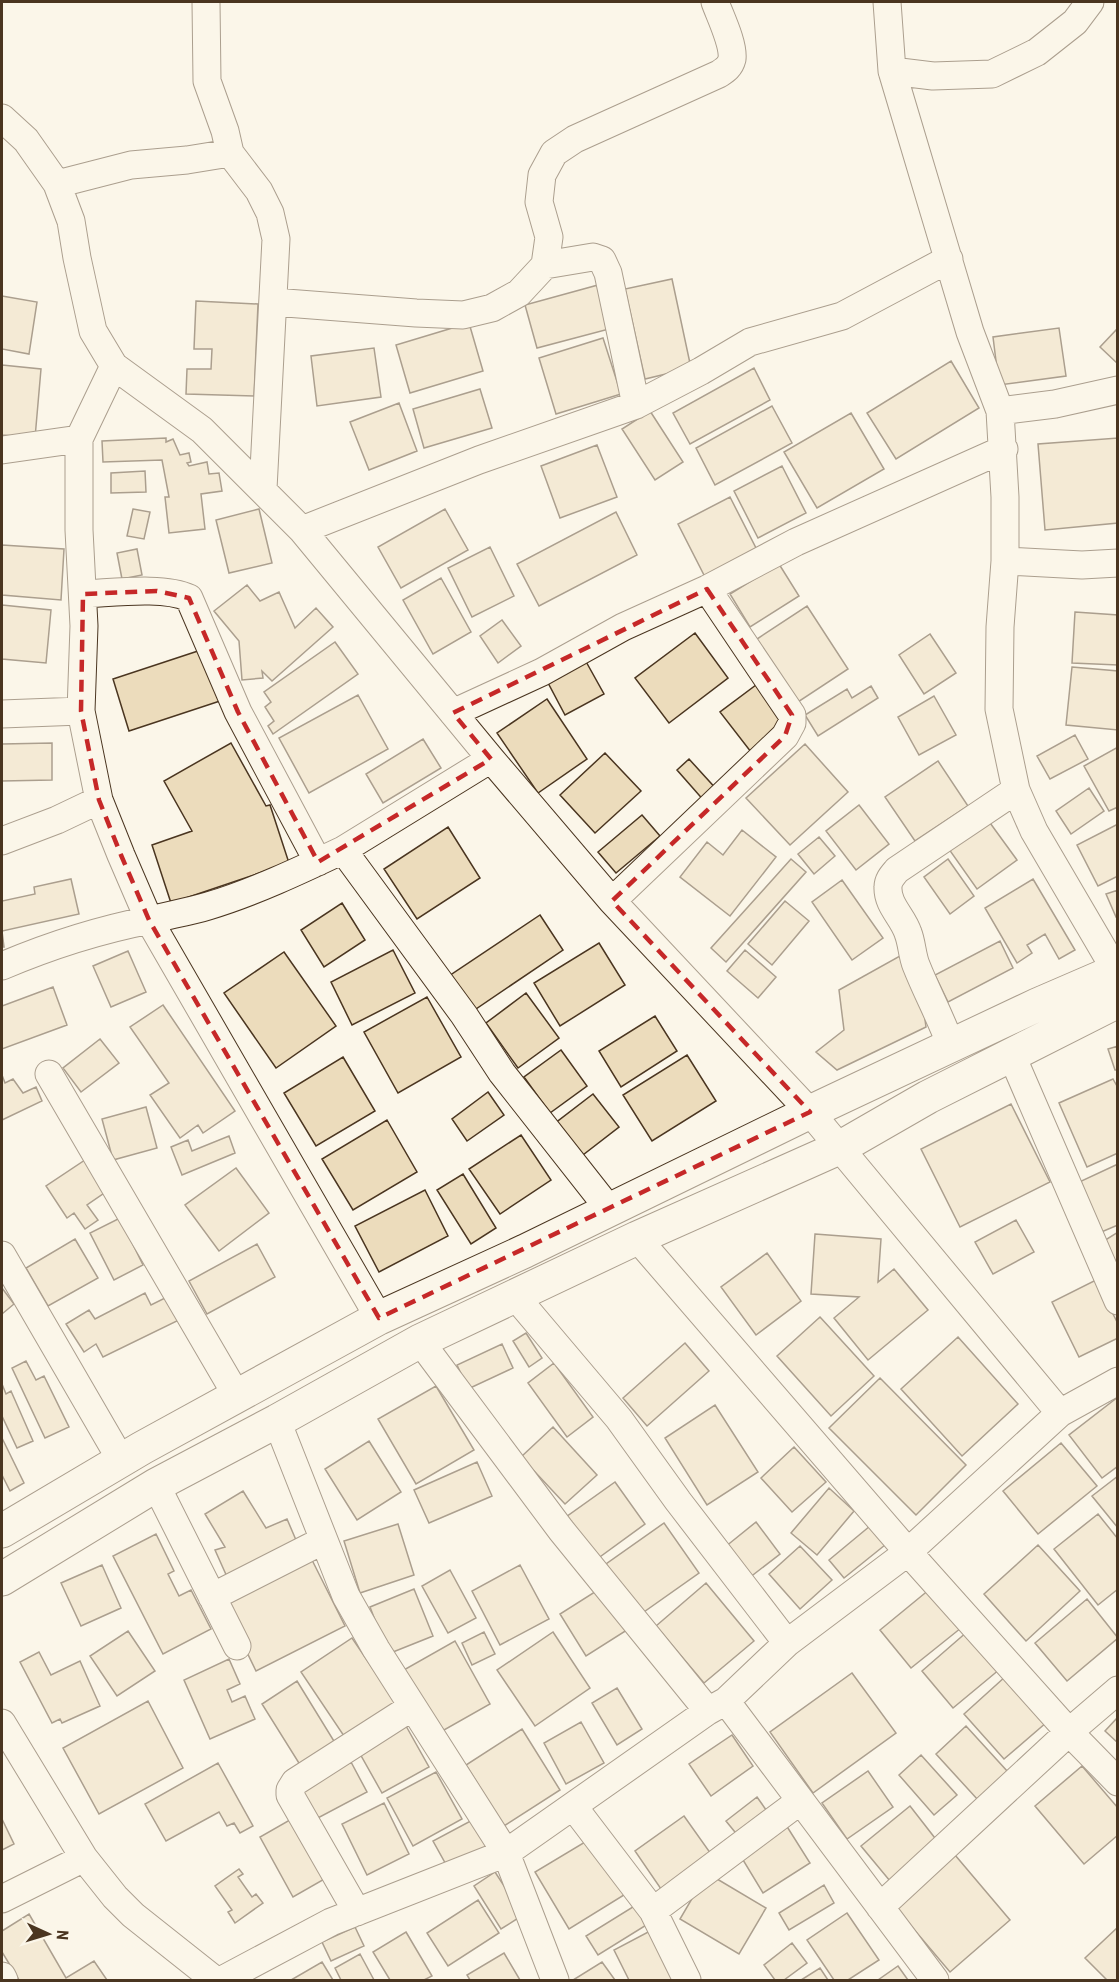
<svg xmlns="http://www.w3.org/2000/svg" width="1119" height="1982" font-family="'Roboto Condensed',sans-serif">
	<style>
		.building { fill: #ecdcbc; stroke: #4a3520; stroke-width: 1.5 }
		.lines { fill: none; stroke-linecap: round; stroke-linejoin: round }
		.minor-casing { stroke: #4a3520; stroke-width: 29 }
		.primary-casing { stroke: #4a3520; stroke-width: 35 }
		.minor { stroke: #fbf6e9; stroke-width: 27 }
		.primary { stroke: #fbf6e9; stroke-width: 33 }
		.marked { fill: none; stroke: #c62828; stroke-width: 4.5; stroke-dasharray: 12 8; stroke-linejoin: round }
	</style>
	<rect width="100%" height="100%" fill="#fbf6e9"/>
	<path class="building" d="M672,279l19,89 -46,11 -20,-90z
		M598,285l11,44 -72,19 -12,-43z
		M2,296l35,6 -8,52 -27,-5z
		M196,301l62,3 -4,92 -68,-2 1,-25h24l1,-20h-18z
		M469,323l14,48 -73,22 -14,-48z
		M1059,328l7,48 -67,9 -6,-48z
		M1118,328v36l-18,-17z
		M603,338l18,56 -65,20 -17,-56z
		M374,348l7,49 -64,9 -6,-50z
		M951,361l28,47 -83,51 -29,-46z
		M2,365l39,4 -6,69 -33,-3z
		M754,368l16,32 -80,44 -17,-31z
		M480,389l12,39 -68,20 -11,-39z
		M399,403l18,48 -48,19 -19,-48z
		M772,406l20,37 -77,42 -19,-37z
		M650,411l33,51 -28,18 -33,-51z
		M851,413l33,56 -67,39 -33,-56z
		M166,438v4l7,-3 7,16 9,-2 2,9 -4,1 2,3 18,-4 2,12 10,-1 3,18 -21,3 4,35 -36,4 -4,-36h4l-7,-37 -59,2 -1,-21z
		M1118,438v85l-73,7 -7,-86z
		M597,445l20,52 -57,21 -19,-52z
		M782,466l24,47 -48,25 -24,-47z
		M145,471l1,21 -35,1v-20z
		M730,497l27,53 -52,27 -27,-53z
		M133,509l17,3 -6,27 -17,-3z
		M259,509l13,54 -43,10 -13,-53z
		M445,509l23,41 -67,38 -23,-41z
		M616,512l21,43 -98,51 -22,-42z
		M2,545l62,4 -3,51 -59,-5z
		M490,547l24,49 -42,21 -24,-49z
		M137,549l5,26 -20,4 -5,-26z
		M779,564l20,32 -49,31 -20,-33z
		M441,578l30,54 -38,22 -30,-54z
		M247,585l13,16 19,-9 16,36 21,-20 17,19 -61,54 -10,-10 1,7 -21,2 -3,-39 -25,-30z
		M2,605l49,5 -5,53 -44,-4z
		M807,606l41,63 -50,33 -41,-63z
		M1075,612l43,3v50l-46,-2z
		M502,620l19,26 -23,17 -18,-27z
		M695,633l33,45 -59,45 -34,-45z
		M930,634l26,39 -32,21 -25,-39z
		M335,642l23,32 -85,60 -5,-8 6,-5 -9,-14 6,-5 -7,-10z
		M204,649l16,52 -91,30 -16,-52z
		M584,658l20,36 -39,21 -19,-36z
		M1072,667l46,4v59l-52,-5z
		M760,682l30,40 -39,30 -31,-40z
		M871,686l7,12 -60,38 -13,-21 42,-26 5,9z
		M358,695l30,54 -79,44 -30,-55z
		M934,696l22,39 -37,20 -21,-38z
		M547,699l40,60 -49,34 -41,-60z
		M1075,735l13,24 -38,20 -13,-23z
		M423,739l18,29 -58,35 -17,-29z
		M52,743v37l-50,1v-37z
		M231,743l35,63 4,-1 19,58 -118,40 -19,-58 40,-14 -28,-50z
		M805,744l43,48 -58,53 -44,-47z
		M1118,747v60l-9,4 -25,-45z
		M605,753l36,38 -46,42 -35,-38z
		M689,759l30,33 -13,11 -29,-33z
		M938,761l30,45 -53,35 -30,-44z
		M1089,788l15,23 -33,23 -15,-23z
		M859,805l30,39 -33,26 -30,-39z
		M642,815l18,21 -44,37 -18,-21z
		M985,816l32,44 -40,29 -31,-44z
		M1118,824v52l-20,10 -21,-41z
		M448,827l32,51 -63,41 -33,-50z
		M742,830l34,27 -46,59 -50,-39 27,-35 16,13z
		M819,837l16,19 -21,18 -16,-20z
		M791,859l15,13 -80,90 -15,-14z
		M948,859l26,37 -24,18 -26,-37z
		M71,879l8,35 -77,17 2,16h-2v-46l33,-7 -1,-7z
		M1033,879l42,71 -16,9 -14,-25 -18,11 5,8 -15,10 -32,-55z
		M842,880l41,58 -31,22 -40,-58z
		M1118,890v26l-2,1 -10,-23z
		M785,901l24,20 -37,44 -24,-21z
		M342,903l23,37 -41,27 -23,-37z
		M540,915l23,35 -90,61 -24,-35z
		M1000,941l13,27 -65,34 -13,-27z
		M599,943l26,42 -65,41 -26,-43z
		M393,950l22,43 -63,32 -21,-43z
		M745,950l31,27 -18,21 -31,-27z
		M128,951l18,41 -35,15 -18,-41z
		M284,952l52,74 -60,42 -52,-75z
		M907,952l15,46 4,29 -89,43 -21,-18 28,-22 -5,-40z
		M53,987l14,38 -65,24v-43z
		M526,993l33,45 -41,30 -32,-45z
		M427,997l34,60 -63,36 -34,-61z
		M163,1005l72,106 -32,22 -5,-8 -18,13 -30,-43 19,-12 -39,-56z
		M655,1016l22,35 -56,36 -22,-36z
		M100,1039l19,24 -38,29 -18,-24z
		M1118,1046v24h-3l-7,-21z
		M561,1050l26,36 -37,27 -26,-36z
		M687,1055l29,46 -64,40 -29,-46z
		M343,1057l32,54 -59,35 -32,-53z
		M2,1075l3,8 8,-4 10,14 13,-6 6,14 -40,19z
		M1113,1079l5,9v65l-31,14 -28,-64z
		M488,1092l16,23 -37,26 -15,-22z
		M593,1094l26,33 -40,31 -25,-34z
		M1011,1104l39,78 -90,45 -39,-78z
		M146,1107l11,41 -44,12 -11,-41z
		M387,1120l30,52 -64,38 -31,-51z
		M521,1135l30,45 -51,34 -31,-45z
		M229,1136l6,17 -53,22 -11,-28 17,-7 4,11z
		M88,1158l22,31 -23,16 11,15 -13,9 -11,-16 -7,5 -21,-32z
		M1118,1164v61l-19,8 -22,-50z
		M236,1168l33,45 -50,38 -34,-46z
		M463,1174l33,54 -25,16 -34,-54z
		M425,1190l23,46 -69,36 -24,-46z
		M120,1218l23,47 -29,15 -24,-47z
		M1016,1220l18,32 -41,22 -18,-32z
		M1118,1232v30l-5,3 -14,-21z
		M815,1234l66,5 -3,43 16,-13 34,41 -60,50 -34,-42 25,-21 -48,-3z
		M75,1239l23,39 -50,28 -22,-38z
		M257,1244l18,33 -68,37 -18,-33z
		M767,1253l34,48 -45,34 -35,-48z
		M1096,1280l22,44v14l-39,19 -27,-55z
		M2,1288l12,16 -12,10z
		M145,1293l6,12 16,-8 12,23 -76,37 -7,-13 -12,8 -18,-28 23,-14 6,9z
		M820,1317l54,59 -43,40 -54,-60z
		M526,1333l16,25 -13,9 -16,-26z
		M958,1337l60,67 -56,52 -61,-67z
		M685,1343l24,28 -62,55 -24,-28z
		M502,1344l11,24 -45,21 -11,-24z
		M26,1361l10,19 8,-4 25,51 -24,11 -33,-70z
		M554,1363l39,54 -26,20 -39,-54z
		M880,1378l86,87 -50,50 -87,-87z
		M2,1384l4,10 5,-3 22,50 -16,7 -15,-32z
		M436,1386l38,64 -58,34 -38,-65z
		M1118,1397v69l-16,12 -33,-43z
		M715,1405l43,67 -51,33 -42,-67z
		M553,1427l44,48 -32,29 -44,-47z
		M2,1438l22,45 -14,8 -8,-16z
		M369,1441l32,51 -44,28 -32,-51z
		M1061,1443l36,43 -59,48 -35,-43z
		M794,1447l32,35 -34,30 -31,-34z
		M477,1462l15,34 -63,27 -15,-33z
		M1118,1476v52l-26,-32z
		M615,1482l30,42 -48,35 -31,-42z
		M829,1488l25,23 -37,44 -26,-22z
		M243,1491l23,37 21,-9 12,28 -71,32 -13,-29 10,-3 -20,-33z
		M1098,1514l20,25v50l-20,16 -44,-56z
		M756,1522l24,32 -31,24 -24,-31z
		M664,1523l35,50 -58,41 -35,-50z
		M398,1524l16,51 -54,18 -16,-52z
		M870,1526l15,19 -41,33 -15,-18z
		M156,1534l18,37 -6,3 11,22 12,-6 20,39 -48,25 -50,-98z
		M1038,1545l42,46 -54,50 -42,-47z
		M800,1546l32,34 -32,29 -31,-35z
		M312,1560l33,66 -89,45 -32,-66z
		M102,1565l19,43 -40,18 -20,-43z
		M520,1565l29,54 -49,26 -28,-54z
		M450,1570l26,48 -28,15 -26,-47z
		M706,1583l48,58 -50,42 -48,-57z
		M601,1588l26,42 -41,26 -26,-42z
		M414,1589l19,47 -45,18 -18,-47z
		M930,1589l31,39 -50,40 -31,-38z
		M1087,1599l31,39 -51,43 -32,-38z
		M128,1631l27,40 -38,25 -27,-40z
		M968,1631l32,38 -47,39 -31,-37z
		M484,1632l11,22 -23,11 -10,-22z
		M553,1632l37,56 -55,38 -38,-56z
		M352,1638l47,69 -51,35 -47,-70z
		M455,1641l35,63 -53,30 -35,-63z
		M39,1652l12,23 29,-14 20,45 -38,17 -2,-4 -8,4 -32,-61z
		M229,1659l11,25 -13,6 5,12 13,-6 10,23 -45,20 -26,-59z
		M852,1673l44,60 -83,60 -43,-61z
		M1006,1676l41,46 -43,37 -40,-45z
		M297,1681l40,65 -35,22 -40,-64z
		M617,1688l25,41 -25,16 -25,-42z
		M148,1701l35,67 -84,46 -36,-66z
		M1118,1717v26l-13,-12z
		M581,1722l23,41 -38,21 -22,-41z
		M406,1726l23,41 -47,26 -23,-41z
		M966,1726l42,46 -30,28 -42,-46z
		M522,1729l38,61 -56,36 -38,-61z
		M732,1735l21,31 -42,30 -22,-32z
		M921,1755l36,40 -23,20 -35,-40z
		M351,1762l16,30 -51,27 -16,-29z
		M218,1763l35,63 -13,7 -6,-10 -7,3 -8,-14 -53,29 -21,-37z
		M1082,1766l36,42v27l-34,29 -49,-58z
		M868,1771l25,36 -46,32 -25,-36z
		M436,1772l26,47 -49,27 -26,-48z
		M757,1797l12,17 -30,23 -13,-16z
		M384,1803l25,51 -42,21 -25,-51z
		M910,1806l28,36 -48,39 -29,-35z
		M684,1816l27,38 -50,35 -26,-38z
		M295,1817l33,60 -35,20 -33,-60z
		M478,1817l14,28 -44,23 -15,-27z
		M2,1819l12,25 -12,6z
		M786,1825l24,38 -47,30 -23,-38z
		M590,1839l34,56 -55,34 -34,-57z
		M955,1855l55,65 -60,52 -55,-65z
		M239,1869l4,5 -5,3 14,20 4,-3 7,9 -28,20 -7,-11 4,-2 -17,-24z
		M495,1872l28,43 -22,14 -27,-43z
		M707,1873l59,35 -27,46 -59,-35z
		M824,1885l10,18 -45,27 -10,-17z
		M478,1900l21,33 -51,33 -21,-33z
		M636,1905l12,19 -50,31 -12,-19z
		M847,1913l32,47 -31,20h-14l-27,-40z
		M29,1914l37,64 28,-17 13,19h-88l-17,-28v-21z
		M355,1927l9,19 -33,15 -9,-19z
		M1118,1927v53h-11l-22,-22z
		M650,1931l25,49h-46l-15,-30z
		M406,1932l26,44 -8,4h-34l-17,-28z
		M792,1943l15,20 -23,17h-9l-11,-15z
		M504,1953l16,27h-50l-3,-5z
		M360,1954l14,26h-33l-6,-12z
		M322,1962l11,18h-42z
		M602,1962l13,18h-42z
		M898,1966l10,14h-30z
		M820,1968l8,12h-27z"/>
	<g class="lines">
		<g class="minor-casing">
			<path id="minor" d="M206,2l1,79 18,50 5,22 29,38 11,22 6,26 -13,250
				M887,2l5,69 78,261 30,79 5,86v64l-5,66 -1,82 17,81 18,41 82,140
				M892,71l41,5 59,-2 45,-22 38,-30 15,-20
				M2,118l24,22 31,44 14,37 6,37 16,73 21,35 88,64 100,100 189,229 121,142 198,211 250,301
				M57,184l74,-19 56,-5 43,-7
				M545,265l48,-8 9,3 6,13 28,132
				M273,302l143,11 47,2 29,-7 27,-15 26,-28 4,-28 -10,-35 3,-27 12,-22 21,-14 144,-65c6,-4 11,-7 13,-15 2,-15 -12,-43 -17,-57
				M114,366l-35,73v91l5,96 -3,85 18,89 22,55 28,65 230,398
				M1000,411l55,-7 63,-14
				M2,450l77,-11
				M302,530l177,-70 157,-55 65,-34 49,-29 92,-26 107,-57
				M1005,561l77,4 36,-2
				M83,594c29,-1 81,-8 106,4l49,114 80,150
				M453,713l89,-41 81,-45 84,-38 89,-47 208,-93
				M2,714l79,-3
				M2,841l55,-21 42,-20
				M343,850l121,165 38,58 107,136
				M612,901l173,-165 7,-13v-8l-85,-126
				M2,966c47,-20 97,-36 148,-46 19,-5 38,-8 58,-14 44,-13 93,-36 135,-56l148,-91
				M951,1046c-10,-28 -24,-53 -35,-81 -4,-10 -4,-22 -8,-32 -5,-16 -21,-28 -20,-46 0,-7 4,-11 9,-17l119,-80
				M1012,1056l106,245
				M49,1074l188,322
				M637,1238l271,314 161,180 49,50
				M2,1255l119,205
				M515,1296l104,123 59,82 109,142
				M420,1341l141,189 147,181
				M277,1421l69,175 30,53 130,204 49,127
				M156,1485l81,161
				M212,1597l112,-57
				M726,1701l209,279
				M2,1723l82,135 31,39 18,18 82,65
				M573,1806l80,105 147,-110
				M2,1899l82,-41
				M880,1907l189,-175 49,-42
				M653,1911l34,69
				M357,1912l-67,-117v-5l5,-8 117,-75
				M2,1976l2,4
				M222,1980l109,-58 175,-69 202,-142 18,-10 61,-58 121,-91 152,-139 58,-32"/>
		</g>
		<g class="primary-casing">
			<path id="primary" d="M2,1531l140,-83 237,-130 146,-67 285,-139 227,-107 81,-35
				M2,1579l154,-94 121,-64 143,-80 217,-103 204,-91 87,-50 190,-96"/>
		</g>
		<use href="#minor" class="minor"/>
		<use href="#primary" class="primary"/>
	</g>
	<path d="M0 0H1119V1982H0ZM707,589l85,126 -7,21 -173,165 198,211 -431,206 -230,-398 -28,-65 -22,-55 -18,-89 2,-117 74,-3 32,7 49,114 80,150 173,-103 -38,-46z" fill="#fbf6e9" fill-opacity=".55" fill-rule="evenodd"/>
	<path class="marked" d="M707,589l85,126 -7,21 -173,165 198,211 -431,206 -230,-398 -28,-65 -22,-55 -18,-89 2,-117 74,-3 32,7 49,114 80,150 173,-103 -38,-46z"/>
	<rect width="1119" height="1982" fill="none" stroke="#4a3520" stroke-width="6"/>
	<g transform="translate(48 1934) rotate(94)" stroke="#fbf6e9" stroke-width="4.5" paint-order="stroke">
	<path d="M0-4.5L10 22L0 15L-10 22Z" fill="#4a3520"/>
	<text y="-9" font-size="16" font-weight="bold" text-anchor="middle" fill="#4a3520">N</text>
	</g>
</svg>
